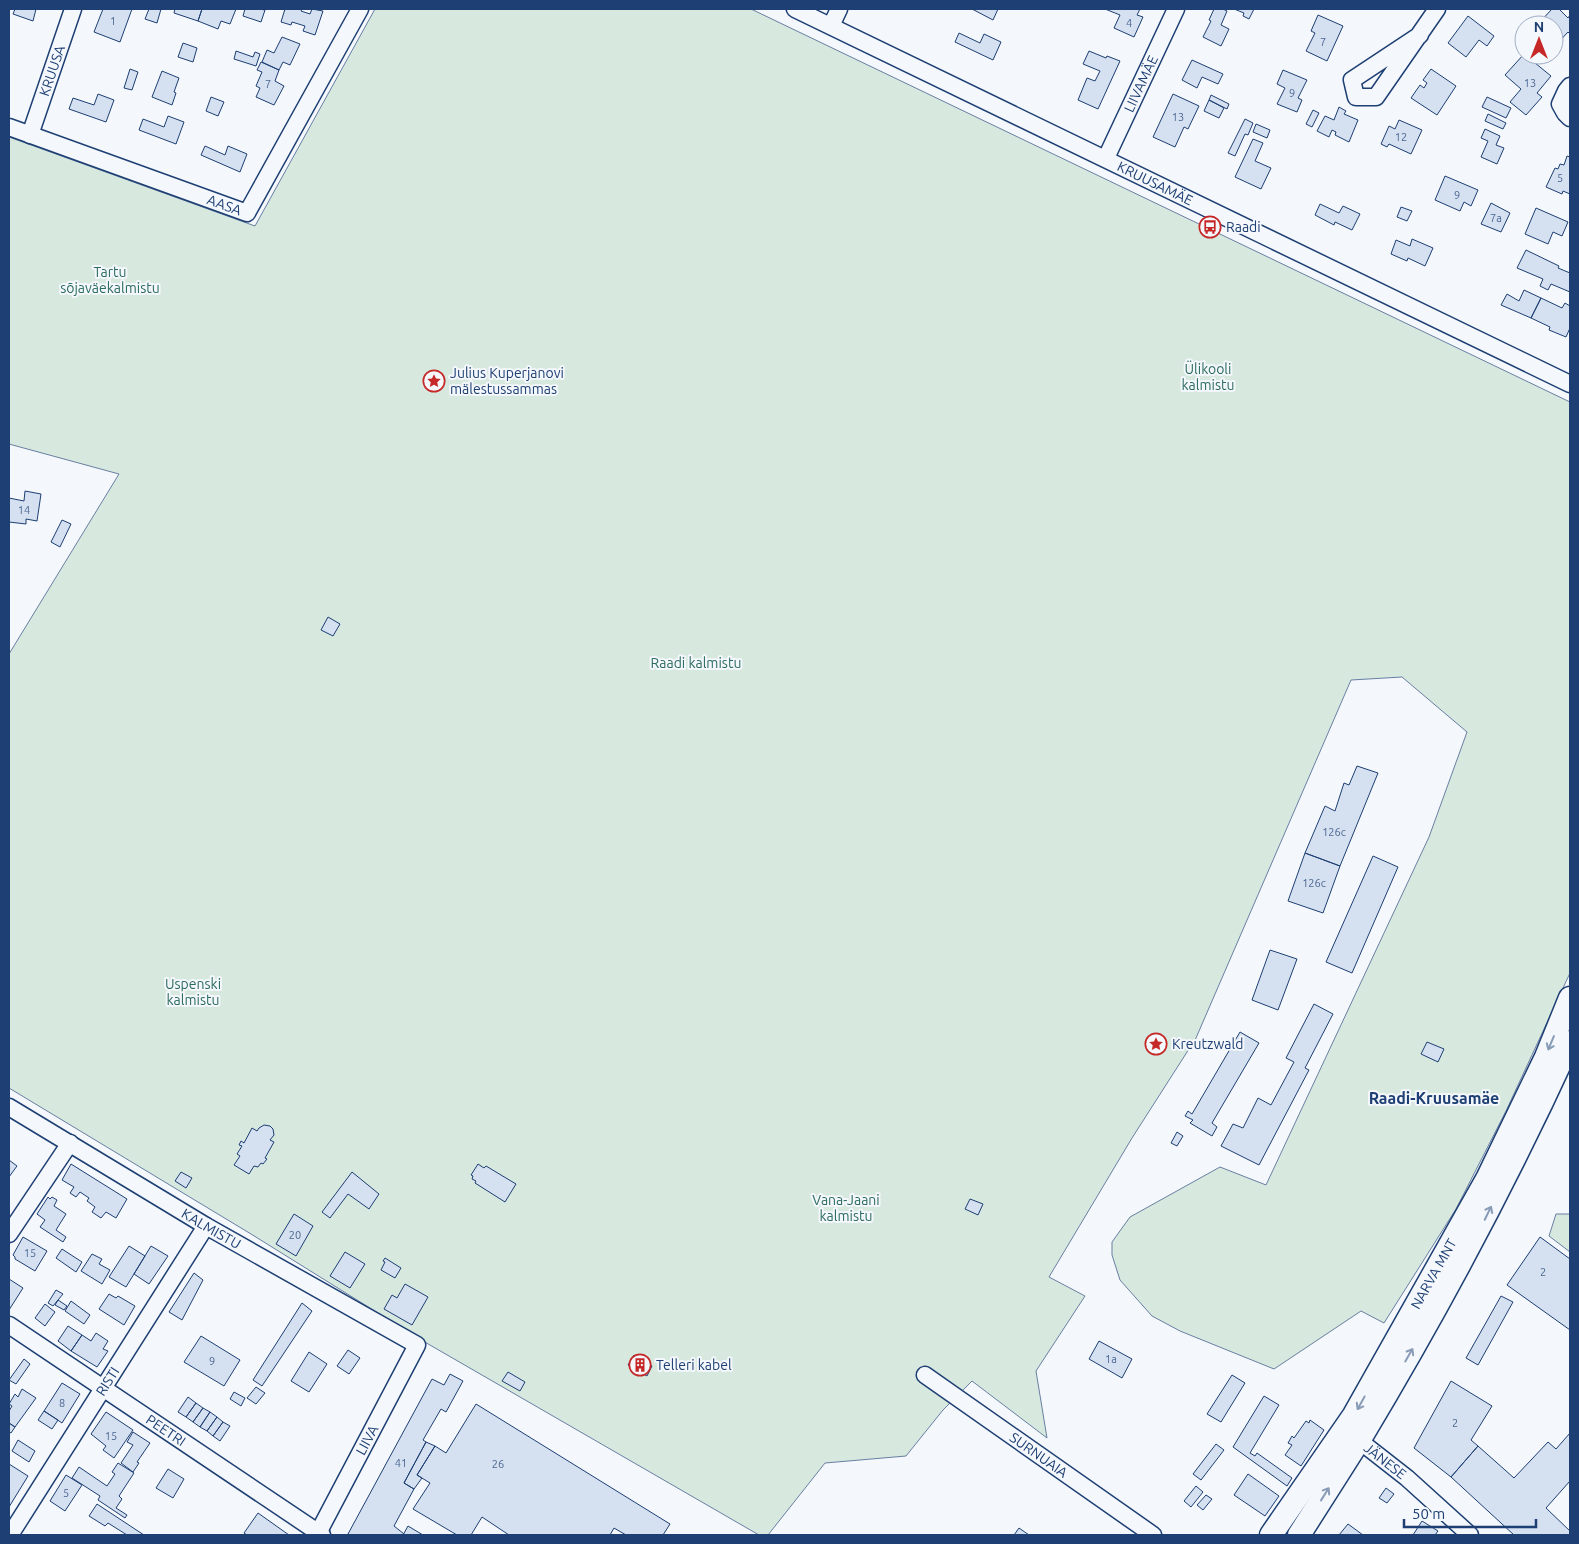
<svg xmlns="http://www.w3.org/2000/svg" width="1579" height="1544" font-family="Ubuntu,sans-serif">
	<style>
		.green { fill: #d7e8df; stroke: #687fa3 }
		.building { fill: #d5e0f0; stroke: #1d3f73 }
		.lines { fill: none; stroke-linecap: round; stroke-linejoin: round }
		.street-casing { stroke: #1d3f73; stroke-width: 19 }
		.secondary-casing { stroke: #1d3f73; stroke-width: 25 }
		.street { stroke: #f4f7fb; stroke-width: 16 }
		.secondary { stroke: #f4f7fb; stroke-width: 22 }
		.oneway { stroke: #889bb7 }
		.labels { text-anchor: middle; stroke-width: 4; stroke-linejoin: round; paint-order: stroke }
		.number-label { font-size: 11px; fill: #4b6792 }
		.street-label { font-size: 14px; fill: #1d3f73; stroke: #f4f7fb }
		.poi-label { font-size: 14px; fill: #1d3f73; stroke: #f4f7fb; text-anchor: start }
		.park-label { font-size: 14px; fill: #2c6c60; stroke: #f4f7fb }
		.quarter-label { font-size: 16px; font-weight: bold; fill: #1d3f73; stroke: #f4f7fb }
	</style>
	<rect width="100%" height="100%" fill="#f4f7fb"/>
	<path class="green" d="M375,9h376l819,393v571l-64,138 -50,98 -72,114 -23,-12 -87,58 -94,-38 -28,-15 -32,-36 -8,-25v-13l18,-25 90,-50 46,18 163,-348 38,-105 -65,-55 -51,3 -155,358 -64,100 -83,139 36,19 -49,75 11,67 -75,-57 -29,29 -37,46 -81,7 -57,72h-9l-336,-194 -172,-107 -242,-146v-434l110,-180 -110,-30v-307l246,89z
		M1556,1214h14v38l-21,-16z"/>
	<path class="building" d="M15,9h21l-3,12 -20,-7z
		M103,9h29l-12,33 -26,-10z
		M149,9h12l-4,14 -12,-4z
		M175,9h27l-4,12 -24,-8z
		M202,9h34l-6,15 -9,-3 -3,8 -20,-8z
		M245,9h14l6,1 -4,12 -18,-6z
		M285,9h17l-1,2 9,3 2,-5 11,2 -8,24 -12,-4 2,-5 -13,-4 -1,3 -10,-3z
		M972,9h26l-5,11z
		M1105,9h35l-3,6 6,2 -9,20 -20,-9 6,-13z
		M1214,9h9l4,2 -6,14 8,4 -8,17 -18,-9 8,-16 -2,-1z
		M1234,9h20l-5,10 -6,-3 1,-3z
		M1552,9h7l9,9 2,-3v19l-2,-2 -13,14 -1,-21h-17z
		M1318,15l25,11 -16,35 -21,-10 9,-18 -4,-2z
		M1468,16l26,20 -7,10 -8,-6 -13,17 -18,-14z
		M959,33l21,10 4,-9 17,8 -8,18 -38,-18z
		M282,37l18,7 -10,21 -7,-3 -4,8 -17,-8 5,-12 7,3z
		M183,43l14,5 -4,14 -15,-5z
		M236,51l17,6 2,-5 5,2 -4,12 -22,-7z
		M1089,51l17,7 1,-2 13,5 -22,48 -20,-9 9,-22 8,3 5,-10 -17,-7z
		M1524,54l27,22 -14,17 5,4 -16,18 -16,-13 11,-13 -16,-14z
		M1192,60l31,14 -5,10 -16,-7 -5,11 -15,-8z
		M261,62l18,8 -4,11 9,5 -10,19 -18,-8 4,-9 -4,-2 6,-14 -5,-2z
		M130,69l8,3 -6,18 -8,-2z
		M1431,69l25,17 -19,29 -26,-17 9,-13 4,3 3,-5 -4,-3z
		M1283,70l24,10 -9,18 4,2 -5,12 -20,-8 8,-16 -8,-4z
		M162,71l17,7 -5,14 2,1 -4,12 -20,-8z
		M98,94l16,6 -8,22 -37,-13 4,-11 21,7z
		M1173,94l26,12 -11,23 -4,-2 -9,20 -22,-10z
		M1211,95l18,9 -2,5 -18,-9z
		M211,97l13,5 -6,14 -12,-5z
		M1487,97l24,11 -5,10 -24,-11z
		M1209,100l15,8 -5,10 -15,-7z
		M1339,107l7,4 -2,3 14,6 -9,22 -14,-7 1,-3 -4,-2 -3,7 -12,-6 8,-15 9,4z
		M1313,110l6,3 -7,14 -6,-3z
		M1488,114l18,9 -3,6 -18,-8z
		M168,116l16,6 -8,22 -37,-14 4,-11 21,8z
		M1245,119l8,4 -5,12 -3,-1 -10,22 -7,-3z
		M1399,120l23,10 -11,24 -22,-10 -2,3 -6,-3 8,-18 6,3z
		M1256,124l14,6 -3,8 -14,-6z
		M1485,129l15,7 -4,9 8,3 -7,16 -16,-7 7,-16 -7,-3z
		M1253,139l10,4 -8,18 16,7 -10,21 -26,-12z
		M205,146l20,9 3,-9 19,8 -7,18 -39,-17z
		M1567,156l3,1v37l-7,-3 -1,3 -16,-7 9,-19 3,1 2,-5 4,1z
		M1445,176l33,14 -7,16 -7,-4 -4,9 -25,-11z
		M1491,203l19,10 -9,19 -20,-8z
		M1320,204l19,9 4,-7 17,8 -8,16 -17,-8 -1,3 -19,-10z
		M1401,207l11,4 -5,10 -10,-4z
		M1536,208l32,14 -6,14 -9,-4 -5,12 -23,-10z
		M1412,239l21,9 -8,18 -17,-8 -1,3 -16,-7 5,-14 14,6z
		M1526,250l33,16 -1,2 12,5v19l-19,-8 -3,6 -8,-4 3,-7 -26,-11z
		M1524,290l17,8 -10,20 -30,-13 6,-11 12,7z
		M1541,298l21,10 3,-5 5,3v22l-4,9 -17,-7 1,-3 -19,-9z
		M25,491l16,3 -4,27 -11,-2v5l-17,-2v-24l15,3z
		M62,520l9,4 -11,23 -9,-5z
		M328,617l12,7 -7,12 -12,-6z
		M1357,766l21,7 -38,93 -35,-13 20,-47 10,5 9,-28 5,2z
		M1305,853l35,13 -17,47 -35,-12z
		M1373,856l25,11 -46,106 -26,-11z
		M1270,950l27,9 -19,51 -26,-10z
		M1314,1004l19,10 -28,54 4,2 -50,95 -38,-19 12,-22 10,4 15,-30 13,7 23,-43 -8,-4z
		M1240,1032l19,11 -47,80 5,4 -5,9 -22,-13 3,-3 -8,-4 3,-5 4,3z
		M1427,1042l17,7 -6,13 -17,-8z
		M264,1125l6,1 3,3 1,6 -4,5 4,2 -9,16 2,1 -4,5 -2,-1 -3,4 -4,-1 -5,8 -15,-9 6,-9 -3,-2 5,-8 -3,-1 2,-4 3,2 8,-15 5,3 2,-3z
		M1177,1132l6,4 -6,10 -6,-3z
		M9,1160l8,6 -8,11z
		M71,1164l56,35 -11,19 -10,-6 -5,6 -9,-6 3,-5 -8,-6 2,-3 -9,-6 -4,5 -6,-4 4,-6 -12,-7z
		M478,1164l6,4 2,-2 30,18 -11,18 -30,-19 1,-2 -4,-2 1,-3 -2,-1z
		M181,1172l11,6 -6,10 -11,-7z
		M352,1172l27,22 -10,15 -21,-15 -18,24 -8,-6z
		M48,1197l2,2 2,-2 5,3 -3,6 12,8 -10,16 10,7 -3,5 -23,-15 5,-7 -8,-6z
		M970,1199l13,5 -5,11 -13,-6z
		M294,1214l19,12 -17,30 -20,-12z
		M23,1237l24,14 -12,20 -20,-12v-2l-2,-2z
		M1540,1237l30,22v71l-63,-45z
		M129,1246l16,10 -19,31 -17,-10z
		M151,1246l17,10 -19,28 -15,-10z
		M62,1249l20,13 -6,10 -20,-14z
		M345,1252l20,12 -15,24 -20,-12z
		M92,1254l10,5 -3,5 11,6 -8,14 -21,-13z
		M385,1258l16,10 -6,10 -14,-8 4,-8 -2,-1z
		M194,1273l9,7 -21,40 -13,-8z
		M9,1279l14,9 -14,22z
		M405,1284l23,13 -16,28 -28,-16 8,-14 5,3z
		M56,1290l7,4 -10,12 -5,-3z
		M109,1294l7,4 2,-2 17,10 -11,19 -25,-16z
		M1501,1296l12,6 -35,63 -12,-7z
		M58,1300l9,6 -3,4 -9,-5z
		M71,1301l19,14 -6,9 -19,-13z
		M302,1303l10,8 -50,75 -9,-6z
		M45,1304l10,8 -10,14 -10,-8z
		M68,1326l14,9 -11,16 -13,-10z
		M96,1333l12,8 -5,8 5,2 -11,16 -26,-16 11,-16 9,6z
		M201,1336l39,24 -16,26 -40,-24z
		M1099,1341l33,18 -10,19 -33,-19z
		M348,1350l12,8 -11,16 -12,-8z
		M309,1352l18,12 -18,28 -18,-11z
		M634,1355l18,11 -5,10 -19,-11z
		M24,1359l6,5 -14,20 -7,-4z
		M508,1372l17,10 -5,9 -18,-10z
		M450,1374l13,7 -17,31 -5,-3 -18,31 3,2 -22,41 10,6 -20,37 10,8 -1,1h-53l-2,-1 84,-155 12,6z
		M1232,1375l13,8 -24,39 -14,-8z
		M1451,1381l41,25 -21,34 7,6 -27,31 -37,-29z
		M62,1383l18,11 -18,29 -18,-12z
		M256,1387l9,6 -9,11 -9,-6z
		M22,1389l14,9 -21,29 -6,-4v-12l3,-5 -3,-2 6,-10 3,3z
		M234,1392l11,6 -4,8 -11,-7z
		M1264,1396l15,9 -29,48 5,3 2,-3 35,25 -5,8 -54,-39z
		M188,1397l8,6 -10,14 -8,-5z
		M196,1403l7,5 -10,14 -7,-5z
		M476,1404l194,120 -7,11h-37l-12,-7 -4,7h-101l-27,-18 -11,18h-14l-44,-26 17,-26 -13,-8 18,-29 11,7z
		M203,1408l7,4 -10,15 -7,-5z
		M44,1411l14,9 -6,9 -14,-9z
		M106,1412l27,18 -19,28 -11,-8 3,-4 -15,-12z
		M210,1412l7,5 -10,14 -7,-4z
		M217,1417l6,5 -10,14 -6,-5z
		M1310,1420l14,10 -23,36 -16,-11 7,-10 -4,-2 4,-7 2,2 12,-17 3,2z
		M223,1422l7,4 -10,15 -7,-5z
		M9,1423l6,4 -4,6 -2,-1z
		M133,1432l17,11 -13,19 2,1 -6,9 -12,-9 12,-18 -6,-3z
		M1570,1433v48l-24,27 24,23v4h-56l-63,-58 27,-31 36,32 34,-36 8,7z
		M18,1440l17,11 -6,11 -17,-11z
		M426,1442l9,4 -18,29 5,3 -8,11 -10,-6z
		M1216,1444l8,6 -23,30 -8,-6z
		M118,1463l16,10 -15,23 3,3 -6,9 11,7 -2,3 -27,-18 2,-4 -28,-18 7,-11 28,19 8,-12 -3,-2z
		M9,1464l19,12 -19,31z
		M168,1469l16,10 -11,19 -17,-10z
		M1248,1474l31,22 -14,20 -31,-21z
		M66,1475l16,10 -17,26 -15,-10z
		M1196,1486l7,6 -12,15 -7,-6z
		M1386,1488l8,6 -7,9 -8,-5z
		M1206,1495l6,4 -9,11 -6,-5z
		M97,1504l47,31h-17l-19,-12 -3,3 -16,-10z
		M258,1513l31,22h-42l-3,-2z
		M1422,1521l16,10 -3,4h-22z
		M1348,1524l15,11h-24z
		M408,1526l15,9h-20z
		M1019,1528l10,7h-15z"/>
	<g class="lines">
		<g class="street-casing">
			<g id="street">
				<path id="s1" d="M795,9l775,375"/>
				<path d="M831,26l8,-17"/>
				<path d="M1420,35l-68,45 4,17h20l61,-88"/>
				<path d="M1570,86l-4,5 -6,13 5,9 5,5"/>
				<path id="s2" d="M9,127l238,86 113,-204"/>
				<path id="s3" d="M30,135l43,-126"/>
				<path id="s4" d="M1106,158l70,-149"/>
				<path id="s5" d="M9,1107l197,119 211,119 -100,190"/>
				<path d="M9,1234l61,-91"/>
				<path id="s6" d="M9,1325l313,210"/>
				<path id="s7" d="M925,1375l228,160"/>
				<path id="s8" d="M1352,1435l55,43 63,57"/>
				<path id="s9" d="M10,1535l196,-309"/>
			</g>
		</g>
		<g class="secondary-casing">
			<g id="secondary">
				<path id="s10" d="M1271,1535l83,-120 133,-236 59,-122 24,-59"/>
				<path d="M1299,1535c20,-32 41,-64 61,-96 77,-128 148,-261 210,-397"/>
			</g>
		</g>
		<use href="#street" class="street"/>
		<use href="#secondary" class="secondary"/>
	</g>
	<defs><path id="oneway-shaft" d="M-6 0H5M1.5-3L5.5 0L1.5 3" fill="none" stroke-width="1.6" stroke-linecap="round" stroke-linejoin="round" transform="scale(1.25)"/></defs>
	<g class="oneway">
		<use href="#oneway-shaft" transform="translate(1551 1043) rotate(113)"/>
		<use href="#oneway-shaft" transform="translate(1488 1213) rotate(-64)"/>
		<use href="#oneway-shaft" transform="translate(1409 1355) rotate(-60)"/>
		<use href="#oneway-shaft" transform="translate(1361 1403) rotate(119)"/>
		<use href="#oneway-shaft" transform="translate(1325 1494) rotate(-58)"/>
	</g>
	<defs>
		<g id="bus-ring" transform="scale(1.125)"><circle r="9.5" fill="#f4f7fb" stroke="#c62828" stroke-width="1.5"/><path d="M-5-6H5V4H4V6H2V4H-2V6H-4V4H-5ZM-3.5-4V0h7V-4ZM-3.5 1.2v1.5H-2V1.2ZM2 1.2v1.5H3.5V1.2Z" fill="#c62828"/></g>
		<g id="sight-ring" transform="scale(1.125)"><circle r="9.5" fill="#f4f7fb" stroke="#c62828" stroke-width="1.5"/><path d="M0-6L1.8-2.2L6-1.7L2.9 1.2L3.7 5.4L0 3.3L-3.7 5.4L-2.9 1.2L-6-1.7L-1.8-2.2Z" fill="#c62828"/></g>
		<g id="building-ring" transform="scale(1.125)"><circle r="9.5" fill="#f4f7fb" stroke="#c62828" stroke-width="1.5"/><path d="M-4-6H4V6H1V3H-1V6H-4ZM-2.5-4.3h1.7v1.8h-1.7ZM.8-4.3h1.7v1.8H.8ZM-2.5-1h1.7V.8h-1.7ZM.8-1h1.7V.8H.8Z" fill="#c62828"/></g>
	</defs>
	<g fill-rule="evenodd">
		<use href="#bus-ring" x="1210" y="227"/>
		<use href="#sight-ring" x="434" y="381"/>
		<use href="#sight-ring" x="1156" y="1044"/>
		<use href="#building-ring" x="640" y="1365"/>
	</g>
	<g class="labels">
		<g class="number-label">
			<text x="113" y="25">1</text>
			<text x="1129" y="27">4</text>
			<text x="1323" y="46">7</text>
			<text x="1530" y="87">13</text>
			<text x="268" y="88">7</text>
			<text x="1292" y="97">9</text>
			<text x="1178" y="121">13</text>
			<text x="1401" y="141">12</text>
			<text x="1560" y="182">5</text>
			<text x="1457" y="199">9</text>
			<text x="1496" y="222">7a</text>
			<text x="24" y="514">14</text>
			<text x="1334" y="836">126c</text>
			<text x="1314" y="887">126c</text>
			<text x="295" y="1239">20</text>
			<text x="30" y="1257">15</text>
			<text x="1543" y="1276">2</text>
			<text x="1111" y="1363">1a</text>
			<text x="212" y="1365">9</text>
			<text x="62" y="1407">8</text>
			<text x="1455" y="1427">2</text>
			<text x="111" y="1440">15</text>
			<text x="401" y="1467">41</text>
			<text x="498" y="1468">26</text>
			<text x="66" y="1497">5</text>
		</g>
		<g class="street-label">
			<text dy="5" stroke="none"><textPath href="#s3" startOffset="68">KRUUSA</textPath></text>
			<text dy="5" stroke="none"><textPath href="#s4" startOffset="82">LIIVAMÄE</textPath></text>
			<text dy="5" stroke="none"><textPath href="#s1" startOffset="400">KRUUSAMÄE</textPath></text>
			<text dy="5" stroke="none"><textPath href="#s2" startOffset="229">AASA</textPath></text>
			<text dy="5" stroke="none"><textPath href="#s5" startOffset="236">KALMISTU</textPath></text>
			<text dy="5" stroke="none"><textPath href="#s10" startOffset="308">NARVA MNT</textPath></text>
			<text dy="5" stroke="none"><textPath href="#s9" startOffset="182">RISTI</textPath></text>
			<text dy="5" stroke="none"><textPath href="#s6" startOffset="189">PEETRI</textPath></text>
			<text transform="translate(367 1440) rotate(-62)" y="5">LIIVA</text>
			<text dy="5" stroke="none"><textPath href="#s7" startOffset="139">SURNUAIA</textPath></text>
			<text dy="5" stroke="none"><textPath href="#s8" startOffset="42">JÄNESE</textPath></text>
		</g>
		<g class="poi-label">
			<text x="1226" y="232">Raadi</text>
			<text x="450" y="378">Julius Kuperjanovi<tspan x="450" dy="16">mälestussammas</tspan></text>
			<text x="1172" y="1049">Kreutzwald</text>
			<text x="656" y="1370">Telleri kabel</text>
		</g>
		<g class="park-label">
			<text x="110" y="277">Tartu<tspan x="110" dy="16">sõjaväekalmistu</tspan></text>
			<text x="1208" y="374">Ülikooli<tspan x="1208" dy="16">kalmistu</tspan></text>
			<text x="696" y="668">Raadi kalmistu</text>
			<text x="193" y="989">Uspenski<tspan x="193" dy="16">kalmistu</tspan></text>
			<text x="846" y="1205">Vana-Jaani<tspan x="846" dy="16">kalmistu</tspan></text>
		</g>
		<g class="quarter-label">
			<text x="1434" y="1104">Raadi-Kruusamäe</text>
		</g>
	</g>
	<rect width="1579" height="1544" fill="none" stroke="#1d3f73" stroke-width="20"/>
	<g transform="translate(1539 40)"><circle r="24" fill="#f4f7fb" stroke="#9eadc5"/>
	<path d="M0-4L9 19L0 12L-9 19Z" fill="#c62828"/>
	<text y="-8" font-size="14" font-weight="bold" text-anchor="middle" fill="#1d3f73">N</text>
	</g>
	<path d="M1404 1519v8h132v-8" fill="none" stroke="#1d3f73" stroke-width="2.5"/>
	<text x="1412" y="1519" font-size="15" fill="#1d3f73" stroke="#f4f7fb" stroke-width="4" paint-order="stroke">50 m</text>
</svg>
